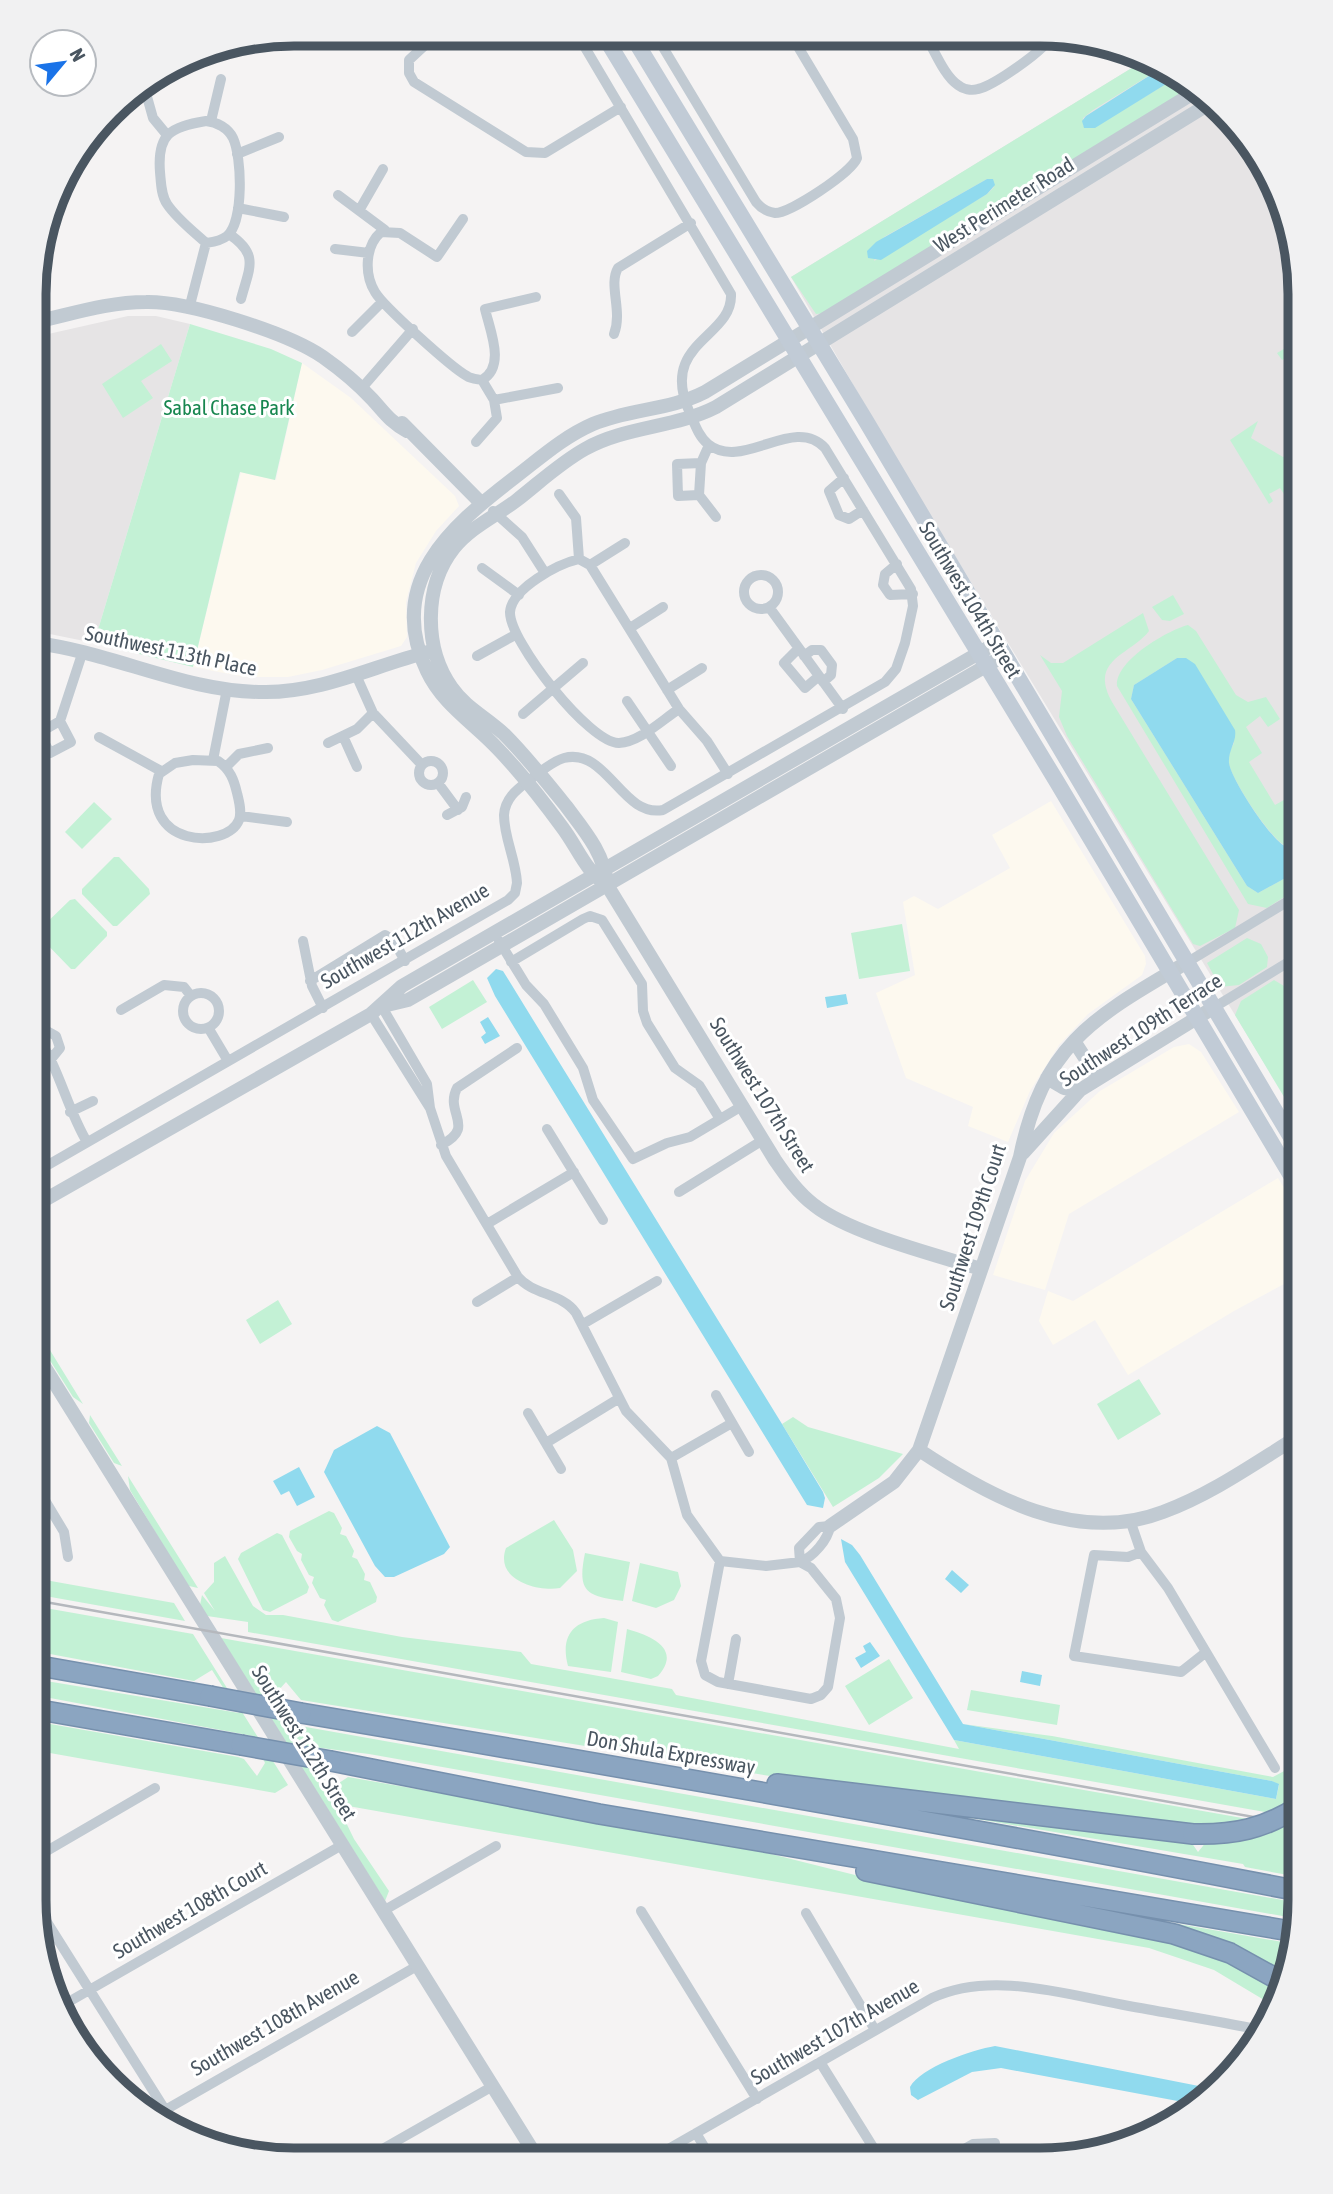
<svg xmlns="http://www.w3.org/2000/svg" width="1333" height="2194" font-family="'Asap Condensed',sans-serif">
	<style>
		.commercial { fill: #fdf9ef }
		.education { fill: #e6e4e5 }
		.green { fill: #c3f1d5; fill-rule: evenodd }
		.water { fill: #90daee }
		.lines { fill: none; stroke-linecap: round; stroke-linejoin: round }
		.motorway-casing { stroke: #7690ad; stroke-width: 22 }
		.minor { stroke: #c1cad2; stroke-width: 10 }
		.tertiary { stroke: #c1cad2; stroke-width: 14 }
		.secondary { stroke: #c1cbd6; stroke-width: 16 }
		.motorway { stroke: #8ba5c1; stroke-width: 19 }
		.rail { stroke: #b5b8bd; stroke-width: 2.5 }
		.motorway-bridge-casing { stroke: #7690ad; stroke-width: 22; stroke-linecap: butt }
		.motorway-bridge { stroke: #8ba5c1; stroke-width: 19 }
		.labels { text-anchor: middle; stroke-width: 6; stroke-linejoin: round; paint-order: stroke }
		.street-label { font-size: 21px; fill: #4a5661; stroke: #fff }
		.park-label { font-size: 21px; fill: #17864f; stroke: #fff }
		.rim { fill: none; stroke: #4a5661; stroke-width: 9 }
	</style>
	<rect width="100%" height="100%" fill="#f5f3f3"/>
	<path class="commercial" d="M302,363l49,35 104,98 4,10 -23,25 -20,32 -10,39 1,35 -6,9 -79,24 -34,7h-43l-52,-10 48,-195 35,8z
		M1051,801l94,155 1,8 -4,11 -54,39 -29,31 -29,46 -22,51 -40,-16 5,-19 -67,-29 -30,-85 39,-18 -12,-73 11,-6 24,13 72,-41 -18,-33z
		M1189,1044l12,8 38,60 -170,102 -24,76 -52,-15 32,-94 29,-48 46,-42 74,-44z
		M1278,1178l21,35v63l-65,35 -106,64 -33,-55 -42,25 -14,-24 9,-30 25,10z"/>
	<path class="education" d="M1148,58l50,29 48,49 34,59 20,99 -1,826 -400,-656 -108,-187z
		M128,316h28l34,8 -96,319 -59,-12v-294z"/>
	<path class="green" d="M1148,58l15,9 -70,43 -10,8v8l22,-5 74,-45 16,10 -370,227 -9,1 -25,-37zM987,179l7,8 -7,7 -113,67 10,-24z
		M190,324l81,25 31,14 -27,117 -35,-8 -47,195 -99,-24z
		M1299,340l1,9 -18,11 -5,-7z
		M161,344l11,17 -31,20 12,17 -30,20 -21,-34z
		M1258,421l-7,17 32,19 17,-10v27l-6,5 4,7 -14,8 -4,-6 -11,6 4,7 -4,3 -39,-64z
		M1173,595l11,19 -14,7 -8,-1 -10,-13z
		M1143,613l6,18c-18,24 -61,28 -37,71l127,208 -4,18 -35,18 -7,-2 -126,-208 -8,-19 3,-26 -22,-36 11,8h12z
		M1188,625l8,6 40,64 12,7 18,-5 14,22 -12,8 -8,-11 -14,11 16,26 -13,9 26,43 25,-14v49l-14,6c-15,-6 -54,-66 -57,-82 -1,-8 1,-14 5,-21l-57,-85 -43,27 -3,14 116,187 11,7 42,-23v17l-33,21 -19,-4 -131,-218c-2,-25 49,-55 71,-61z
		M94,802l18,17 -30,30 -17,-17z
		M114,857h5l30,32 1,5 -33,32h-4l-31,-32v-5z
		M75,899l32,33v4l-32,33h-4l-32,-33 -1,-5 32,-31z
		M902,924l8,47 -51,8 -8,-46z
		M1247,938l14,6 7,13 -1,10 -28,18 -19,2 -13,-24z
		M473,980l14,22 -45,27 -13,-22z
		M1274,980l15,9 10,17v116l-64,-107 6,-14z
		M278,1300l14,24 -32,20 -14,-24z
		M34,1324l49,80 -10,-7 -39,-62z
		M1139,1379l22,35 -43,26 -21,-36z
		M90,1415l32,51 -8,-3 -25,-40z
		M793,1417l15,10 95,27 -24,24 -46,29 -51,-83z
		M128,1476l70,112 -9,-2 -8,-11 -51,-85z
		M329,1511l5,2 8,15 -2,6 6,2 8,15 -2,6 5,2 8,15 -1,6 6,2 7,15 -1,5 -38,20 -6,-2 -8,-15 2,-5 -6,-2 -8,-15 2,-6 -5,-2 -8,-15 1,-6 -5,-3 -8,-14 1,-6z
		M554,1520l19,30 4,21 -17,17c-22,4 -66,-8 -54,-40z
		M277,1533l5,2 27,52 -2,6 -37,19 -7,-2 -25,-51 3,-6z
		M585,1553l45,9 -7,39c-37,-5 -46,-9 -38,-48z
		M225,1556l28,50 13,9h17l119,22 119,15 10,12 141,25 4,6 283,54 -5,-9 322,59 3,-14 -7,-4 -309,-57 89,12 221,41 13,-7 13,-13v61l-1051,-186v-10l-41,-6 -7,-11 2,-10 13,16 -11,-18 10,-11v-19z
		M640,1563l38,9 3,14 -7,14 -18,8 -24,-7z
		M34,1578l140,25 11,18 -151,-27z
		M34,1606l159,28 95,151 -13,8 -242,-43v-29l205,36 6,2 13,17 8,-13 -12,-27 -219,-41v-16l205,34 -27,-43 -18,11 -160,-30z
		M604,1618l14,4 -7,50 -43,-6c-8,-30 5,-46 36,-48z
		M627,1629c22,6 56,19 31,47l-7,3 -30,-7z
		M221,1638l1078,190v49l-54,-10 -2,-3 -337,-57 283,32 9,13 9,-11 -418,-62 -488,-79 -15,-18 -9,10 12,32 1010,179v16l-930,-165 -64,-8 25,43 18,-12 387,68 140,35 319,65 89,44 -9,17 -60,-36 -65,-22 -812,-144 17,35 35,52 -4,10z
		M889,1659l24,39 -44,27 -24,-39z
		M971,1690l89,15 -3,20 -90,-15z
		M1104,1911l190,33 -7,36z"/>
	<path class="water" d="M1163,67l16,9 -84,52h-11l-2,-7 4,-5z
		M987,179h6l2,6 -8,9 -106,66 -13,-2 -1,-7 9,-9z
		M1177,658h9l9,6 40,66c2,12 -7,20 -6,33 2,16 42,77 56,83l15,-6v30l-42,23 -11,-7 -116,-187 3,-14z
		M496,969l7,2 279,453 41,68 2,6 -2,10 -16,-3 -312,-509 -8,-18z
		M846,994l2,10 -21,4 -2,-11z
		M488,1017l12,19 -15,8 -4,-7 5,-4 -6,-11z
		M377,1426l13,7 60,114 -6,7 -50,23h-9l-10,-11 -51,-94 10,-22z
		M299,1467l16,30 -18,9 -8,-15 -8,4 -8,-14z
		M841,1539l11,6 8,10 103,169 309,57 7,3 -3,15 -322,-59 -109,-178z
		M952,1570l17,15 -8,8 -16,-14z
		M870,1642l10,14 -19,12 -6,-10 11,-6 -3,-6z
		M1022,1671l20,4 -2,11 -20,-4z
		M995,2046l214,42 5,2 -15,15 -198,-37 -29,4 -54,28 -7,-5 -1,-8c11,-20 62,-37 85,-41z"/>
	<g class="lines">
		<g class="motorway-casing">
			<path id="motorway" d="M34,1665l176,31
				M34,1709l207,36
				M301,1713c333,56 666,114 998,178
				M331,1761l268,53 697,118
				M777,1784l416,50
				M866,1871l308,63 56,19 56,31"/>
		</g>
		<path class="minor" d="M437,34l-28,26v13l5,9 112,70 19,1 76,-46
			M655,34l101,168c5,6 11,10 19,11 16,0 77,-41 82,-55l-4,-19 -62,-104
			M925,35c9,14 19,41 33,50 5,4 13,6 20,4 15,-3 69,-40 74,-54
			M146,93l7,25 14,17
			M206,121c11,1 22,7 27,17 9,19 11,84 -6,98 -6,5 -14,6 -21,7 -13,-12 -29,-24 -39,-39 -6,-9 -6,-21 -7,-32 -3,-38 10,-45 46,-51z
			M211,121l10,-42
			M237,154l42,-17
			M338,195l47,35
			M238,208l46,9
			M360,209l23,-40
			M463,219l-26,38 -37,-24 -19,-1c-16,14 -17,42 -6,60 8,14 77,76 92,84 4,3 10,3 15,4
			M229,234c31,21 20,34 12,65
			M335,249l34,4
			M189,309l17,-66
			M352,332l30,-30
			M614,334c9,-23 -6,-49 4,-66l73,-45
			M482,380c24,-14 8,-49 3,-71l51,-12
			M361,389l52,-60
			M494,400l64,-12
			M476,442l21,-24 -3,-18 -12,-20
			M709,445l-8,18 -2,32 17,22
			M844,478l-15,13 10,24 10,4 14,-9
			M559,494l17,24 3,41
			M699,495l-21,1 -1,-32 24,-1
			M493,511l29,26 23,36
			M897,564l-12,10 -2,11 7,10 23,-1
			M590,565l35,-22
			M482,568l37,27
			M744 592a17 17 0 1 1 34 0a17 17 0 1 1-34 0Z
			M769,607l74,102
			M630,628l33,-21
			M798,649l-14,14 21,25 14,-12
			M477,656l38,-21
			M804,656l8,-6h9l11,15 -1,10 -8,7
			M356,675l17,38 49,52
			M667,690l35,-22
			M627,701l44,65
			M679,709c-17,11 -39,33 -60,34 -29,1 -110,-102 -109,-131 2,-24 48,-48 69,-53l11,6 89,144 28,32 21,33
			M523,714l60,-51
			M60,721l11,21 -21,11 -11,-20z
			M60,721l22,-67
			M343,736l14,31
			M99,737l62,34
			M328,743l29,-14 16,-16
			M193,760l25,1c12,8 16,19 19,32 2,8 5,19 2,27 -12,30 -101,28 -80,-46l16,-11z
			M213,760l14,-71
			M419 773a12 12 0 1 1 24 0a12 12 0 1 1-24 0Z
			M226,767l13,-13 29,-6
			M438,783l20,27
			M447,815l15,-8 4,-10
			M241,816l46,6
			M303,941l9,45 11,22
			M499,941l27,44 18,19 39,64 10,32 40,59 34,-16 23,-6 52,-31
			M511,962l72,-43 7,-3 12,4 40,64 1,27 4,12 28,45 24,17 21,34
			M1186,963l114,-69
			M310,981l75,-46 9,6 11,20
			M183 1011a18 18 0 1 1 36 0a18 18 0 1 1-36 0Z
			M382,1007l45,77 3,24 16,48 72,121c15,18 44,16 58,36l50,98 45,47 16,57 33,46
			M1213,1008l87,-53
			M121,1010l43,-25 20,2 7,9
			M371,1014l59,94
			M209,1029l19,32
			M34,1032c25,33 32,75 53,110
			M36,1034l11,-3 9,5 4,12 -9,11
			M70,1112l23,-11
			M547,1129l56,91
			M441,1145c36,-18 3,-32 16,-57l60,-40
			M34,1173l474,-273 7,-7 2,-10c-1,-23 -13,-45 -13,-68 1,-16 12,-25 24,-34 10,-7 24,-20 36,-23 43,-11 58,60 99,52l222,-128 11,-13 9,-26 8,-37 -2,-17 -86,-141c-31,-34 -83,24 -117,-4 -10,-8 -14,-22 -19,-33 -30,-69 44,-73 42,-117l-154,-260
			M679,1192l84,-52
			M487,1224l87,-52
			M477,1302l41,-25
			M583,1324l74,-43
			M716,1395l33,57
			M528,1413l33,56
			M546,1443l72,-44
			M671,1458l61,-35
			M34,1482l30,50 4,25
			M1130,1520l11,32 27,36 107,180
			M830,1526c-2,14 -17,31 -30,36l-1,-14 20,-21z
			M1141,1552l-13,5 -34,-2 -20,101 107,16 24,-19
			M720,1561l46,5 34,-4 11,6 25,31 4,19 -12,69 -7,8 -10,4 -93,-17 -13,-7 -4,-14z
			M728,1684l8,-45
			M33,1859l122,-71
			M33,1900l146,232
			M383,1911l113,-65
			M641,1911l116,188
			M806,1913l69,117
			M58,2008l284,-163
			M820,2062l61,98
			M153,2117l264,-151
			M696,2133l16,27
			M365,2159l128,-73
			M649,2160l283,-162c60,-28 135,-3 197,8 44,8 88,15 132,24
			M945,2160l28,-16 22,-1"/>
		<path class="tertiary" d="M35,322c37,-8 73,-20 111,-20 42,-1 142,31 177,55 17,12 35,27 49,42 12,13 18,23 35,32
			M402,423l79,80
			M35,643c77,9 150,49 228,49 58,1 110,-26 165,-40
			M607,885c-22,-14 -29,-37 -45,-58 -19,-26 -41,-54 -64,-78 -24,-26 -55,-44 -71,-78 -42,-88 23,-144 87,-193 25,-19 49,-41 79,-54 36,-15 77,-14 112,-32l495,-303
			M383,1006l25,-6 597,-345
			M1074,1041l24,37
			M1047,1078l17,10 16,2
			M1023,1153l57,-63 133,-82
			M34,1206l337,-192 31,-28 596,-344
			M981,1269c-45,-14 -132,-36 -167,-64 -16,-12 -28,-29 -39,-45l-168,-275c-2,-31 -23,-55 -41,-79 -20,-25 -40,-50 -62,-72 -17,-16 -39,-27 -52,-46 -28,-39 -29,-101 2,-140 17,-21 42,-32 63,-48 23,-18 43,-37 68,-51 41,-23 90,-21 131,-42l496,-305
			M34,1350l504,809
			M919,1450c71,47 157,95 244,62 49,-18 92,-49 136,-76
			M830,1526l64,-44 25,-32 101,-293c23,-113 74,-140 166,-194"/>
		<path class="secondary" d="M603,34l454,748 242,407
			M631,34l235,387 433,730"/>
		<use href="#motorway" class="motorway"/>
		<path class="rail" d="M34,1600l1265,225"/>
		<g class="motorway-bridge-casing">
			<path id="motorway-bridge" d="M210,1696l91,17
				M241,1745l90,16
				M1193,1834c40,1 72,-5 106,-28"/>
		</g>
		<use href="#motorway-bridge" class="motorway-bridge"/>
	</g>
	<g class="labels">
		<g class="street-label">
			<text transform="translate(1004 205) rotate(-32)" y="7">West Perimeter Road</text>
			<text transform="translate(970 600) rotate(59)" y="7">Southwest 104th Street</text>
			<text transform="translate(171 651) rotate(12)" y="7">Southwest 113th Place</text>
			<text transform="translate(405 936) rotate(-30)" y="7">Southwest 112th Avenue</text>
			<text transform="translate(1141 1030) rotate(-33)" y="7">Southwest 109th Terrace</text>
			<text transform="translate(762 1095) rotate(58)" y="7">Southwest 107th Street</text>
			<text transform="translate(973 1227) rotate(-72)" y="7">Southwest 109th Court</text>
			<text transform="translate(304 1743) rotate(58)" y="7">Southwest 112th Street</text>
			<text transform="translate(671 1753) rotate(10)" y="7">Don Shula Expressway</text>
			<text transform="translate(190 1910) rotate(-30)" y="7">Southwest 108th Court</text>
			<text transform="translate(275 2023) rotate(-30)" y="7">Southwest 108th Avenue</text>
			<text transform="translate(835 2032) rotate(-30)" y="7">Southwest 107th Avenue</text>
		</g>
		<g class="park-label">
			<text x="229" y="415">Sabal Chase Park</text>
		</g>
	</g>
	<path d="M0 0H1333V2194H0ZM294 46H1040A248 248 0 0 1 1288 294V1900A248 248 0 0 1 1040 2148H294A248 248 0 0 1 46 1900V294A248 248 0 0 1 294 46Z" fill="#f1f1f2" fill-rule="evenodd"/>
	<path class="rim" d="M294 46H1040A248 248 0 0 1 1288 294V1900A248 248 0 0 1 1040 2148H294A248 248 0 0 1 46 1900V294A248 248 0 0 1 294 46Z"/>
	<g transform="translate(63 63) rotate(61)"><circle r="33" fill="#ffffff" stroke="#b7bbc0" stroke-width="2"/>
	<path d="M0-5L12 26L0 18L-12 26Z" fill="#1a73e8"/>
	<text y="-10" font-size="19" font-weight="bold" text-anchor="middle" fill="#4a5661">N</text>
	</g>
</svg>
